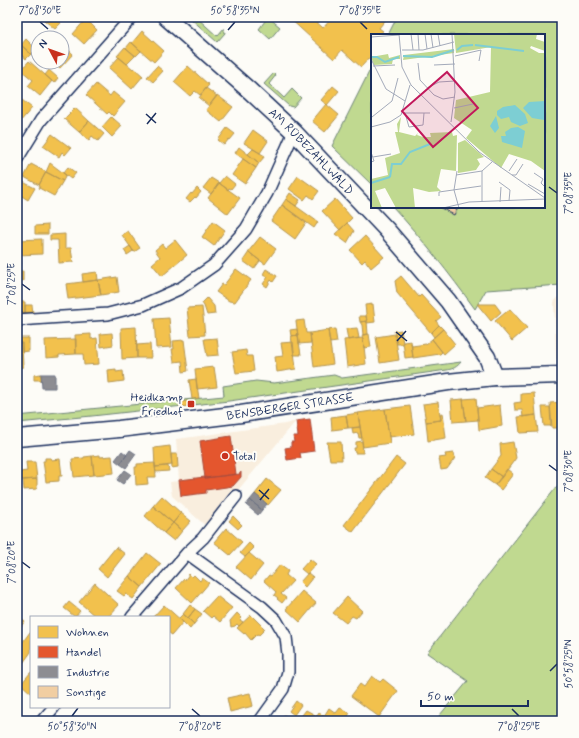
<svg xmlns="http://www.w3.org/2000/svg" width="579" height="738" font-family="Mynerve,sans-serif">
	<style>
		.built { fill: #f9eede }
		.green { fill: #c0d990; stroke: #6e8477 }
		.homes { fill: #f2c14e; stroke: #b29553 }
		.shops { fill: #e4572e; stroke: #a84b3c }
		.industry { fill: #8d8d92; stroke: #6b7182 }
		.building { fill: #f1cea2; stroke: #1b2f5e }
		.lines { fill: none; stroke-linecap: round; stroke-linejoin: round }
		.street-casing { stroke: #1b2f5e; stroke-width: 14 }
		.secondary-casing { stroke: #1b2f5e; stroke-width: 19 }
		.street { stroke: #fdfcf7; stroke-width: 11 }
		.secondary { stroke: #fdfcf7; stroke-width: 16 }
		.ticks { fill: none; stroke: #1b2f5e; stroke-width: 1.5 }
		.poi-dot { fill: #c8321e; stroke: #fdfcf7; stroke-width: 1.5 }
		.labels { text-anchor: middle; stroke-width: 4; stroke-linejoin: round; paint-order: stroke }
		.street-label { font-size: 12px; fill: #1b2f5e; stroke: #fdfcf7 }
		.poi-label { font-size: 12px; fill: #1b2f5e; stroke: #fdfcf7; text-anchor: end }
		.inset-river { fill: none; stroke: #7dced3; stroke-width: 2 }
		.inset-road { fill: none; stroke: #a3aaba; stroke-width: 1 }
		.view { fill: #c2185b; fill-opacity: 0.15; stroke: #c2185b; stroke-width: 2 }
		.inset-edge { fill: none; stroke: #1b2f5e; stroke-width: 2 }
		.neatline { fill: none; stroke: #1b2f5e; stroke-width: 1.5 }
		.ticks-label { font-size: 10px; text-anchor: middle; fill: #1b2f5e }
	</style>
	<rect width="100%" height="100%" fill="#fdfcf7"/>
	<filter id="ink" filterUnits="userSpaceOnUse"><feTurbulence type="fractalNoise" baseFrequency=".025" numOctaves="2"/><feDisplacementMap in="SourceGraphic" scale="8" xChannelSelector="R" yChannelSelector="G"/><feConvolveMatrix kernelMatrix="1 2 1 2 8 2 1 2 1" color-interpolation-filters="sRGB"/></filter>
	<g filter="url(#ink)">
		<path class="built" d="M560,295h2v63l-6,1 -2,-57z
			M296,421l-89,106 -35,-31 -2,-14 9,-1 -3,-42 16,-2 93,-13z"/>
		<path class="green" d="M189,17h7l21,19 1,-1 6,-7 1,5 -8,9z
			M268,17l12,10 -10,12 -11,-10z
			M397,17h165v268l-76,5 -11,19c-26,-36 -53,-70 -82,-102h151v-172h-156z
			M372,66v119l-40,-39z
			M274,73l2,2 -7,9 15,14 8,-9 9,9 -8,9 -4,-1 -25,-22z
			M461,362c-4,5 -8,7 -14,8l-218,31 -137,15 -75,7v-7l207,-20 -1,-10 33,-5 18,2 60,-8 8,3z
			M562,480v241h-127l33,-40 -41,-28z"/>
		<path class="homes" d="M47,17h7l7,6 -6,6 -11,-9z
			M288,17h23l12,11 10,-11h55l-9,11 4,3 -4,4h-7v20l-11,12 -19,-17 -8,9z
			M86,19l11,11 -13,14 -11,-10z
			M142,31l22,20 -10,11 -22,-19z
			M26,39l10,10 -5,5 -10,-9z
			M131,42l10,9 -5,5 -10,-8z
			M62,44l11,10 -13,14 -7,-6h9z
			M21,45l10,9 -5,5 -9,-8v-2z
			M125,47l10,9 -8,8 -10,-8z
			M36,49l2,1v10l-7,-6z
			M119,57l14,12 1,-1 9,8 -11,13 -23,-21z
			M29,61l23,20 -12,15 -12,-10 5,-6 -12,-10z
			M157,66l6,5 -10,11 -6,-5z
			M188,66l21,19 -9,10 -5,-4 -5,5 -16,-14z
			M49,70l9,8 -4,5 -9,-8z
			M96,84l14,12 3,-4 12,10 -12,14 -4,-4 -2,2 -21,-19z
			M333,86l6,5 -12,14 -6,-5z
			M206,88l11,8 -8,10 -10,-8z
			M217,95l16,12 -12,15 -15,-12z
			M17,96l15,12 -13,15 -2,-2z
			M326,104l13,11 -14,17 -13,-11z
			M75,108l14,13 -10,11 -15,-13z
			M111,117l2,2h1l8,7 -10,11 -10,-10z
			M89,121l15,13 -6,7 -6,-5 -3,4 -10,-8z
			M227,128l8,6 -5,6 -1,-1 -5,6 -6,-5z
			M253,130l15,11 -8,12 -16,-10z
			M52,134l19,14 -6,7 -3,-3 -3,5 -16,-11z
			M239,147l20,16 -3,5 -21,-15z
			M253,149l12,7 -6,7 -11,-9z
			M243,159l13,9 -11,16 -13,-9z
			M50,163l16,12 -3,6 -17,-9z
			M31,164l15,8 -7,13 -15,-8z
			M68,167l8,6 -5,6 -8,-6z
			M46,172l17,9 -9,15 -15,-8 1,-2 -1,-1z
			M225,176l10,8 -4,5 -2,-1 -1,2 -9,-7z
			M298,176l21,15 -6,8 -5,-4 -4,5 -15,-11z
			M211,178l8,5 -8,11 -8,-6z
			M23,182l12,6 -7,12 -11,-7z
			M219,183l21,15 -12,16 -20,-16z
			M197,188l4,4 -5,6 -1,-1 -5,5 -4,-3 5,-6 1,1z
			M290,193l10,7 -4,6 -10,-7z
			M286,199l32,23 -4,6 -32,-23z
			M335,199l17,19 -12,12 -18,-19z
			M282,205l24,18 -11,16 -24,-18z
			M213,221l12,9 -11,16 -12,-9z
			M347,223l7,8 -7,12 -12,-9z
			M48,225v9h-13v-8z
			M128,231l12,17 -6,4 -12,-17z
			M65,234v14h6l2,14 -14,1 -1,-23h-8v-5z
			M365,236l19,21 -13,11 -6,-8 -3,3 -12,-13z
			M260,237l16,12 -11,15 -17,-12z
			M42,239v15l-25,1v-15z
			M175,240l12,15 -25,21 -10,-12 8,-7 -5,-7 7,-6 3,4z
			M130,246l4,6 -1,-1 -6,4 -3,-5z
			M249,252l11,9 -6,8 -11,-8z
			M17,255h3l1,9h-4z
			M236,269l15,11 -16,22 -6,-1 -13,-9 6,-8 2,1z
			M266,269l11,7 -4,6 -2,-2 -4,7 -4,-3 5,-7 -5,-3z
			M23,271v10h-6v-9z
			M97,272l1,8 -15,2 -1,-8z
			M401,276l18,21 2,-2 20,22 -5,4 3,4 -8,8 -34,-40 -2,-12z
			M117,277l2,15 -18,3 -3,-15z
			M98,280l3,15 -33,4 -2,-15z
			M207,298l7,8 1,8 -8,1 -3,-9 -2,-3z
			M17,302h8v11h-7z
			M373,304l2,18 -8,1 -2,-18z
			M477,304h18l6,8 -10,9z
			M25,305h7l1,8h-8z
			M202,307l3,28 -15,1 -3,-28z
			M510,309l17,19 -15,13 -17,-20z
			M359,316h7l1,5 -7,1z
			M169,318l3,29 -16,1 -2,-29z
			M304,320l2,13h4l1,10 -12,1 -3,-23z
			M367,321l1,13 -5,1 -1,-10 -2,-3z
			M439,325l4,4 -9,8 -3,-4z
			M136,327l1,31 -15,1 -1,-31z
			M357,328l2,10 -11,2 -2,-11z
			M297,329l1,6 -7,1 -1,-6z
			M335,329l2,13 -7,1 -2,-13z
			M443,329l12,15 -11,10 -12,-15z
			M328,330l5,34 -19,3 -4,-34z
			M401,330l2,14h-6l-3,-13z
			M112,333l1,12 -12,2 -1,-13z
			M91,334v5l6,-1 2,26 -15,1 -1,-11h-7l-1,-19z
			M369,334l2,13 -7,1 -2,-13z
			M395,334l4,26 -19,3 -4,-26z
			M298,335l3,20h-7l-3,-19z
			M20,338h9v13l-7,1z
			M217,338l2,17 -12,1 -3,-17z
			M363,338l3,26 -19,3 -3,-27z
			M76,339v15l-17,1v2l-13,1 -1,-18z
			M432,339l10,13 -2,2 -27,4 -2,-15 1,3 14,-2z
			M184,340l4,31 -5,1 -1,-11 -8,1 -2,-13h2l-1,-8z
			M411,341l2,16 -8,1 -2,-16z
			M293,342l3,27 -19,3 -2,-15 8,-1 -2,-13z
			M17,343h5l1,24 -6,1z
			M150,344l1,14h-14v-13z
			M246,350l1,6h5l2,15 -18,2 -4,-21z
			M214,367l3,20 -20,2 -2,-20z
			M116,369v3l7,-1 1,10 -15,2 -1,-13z
			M41,374l1,8 -1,-2h-7v-5z
			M196,379l3,19 -7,1 -3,-19z
			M534,393l2,22 -13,2 -1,-7h-7l-1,-7 7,-1v-8z
			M476,398l2,22 -12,1 -3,-22z
			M463,399l3,22 -13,1 -2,-22z
			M189,401v5l-9,1 -1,-5z
			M438,402l3,18 -15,2 -3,-18z
			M562,402v26h-10l-2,-25z
			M500,405l2,21 -23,4 -2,-22z
			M410,406l4,28 -25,3 -4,-28z
			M542,407h8l1,19h-7z
			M385,409l5,34 -27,4 -5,-34z
			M358,413l2,14 -12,1 -2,-13z
			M443,413l3,25 -18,3 -2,-19 15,-2 -1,-6z
			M346,415l2,13 -16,2 -1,-13z
			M536,415l2,17 -18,1 -2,-16z
			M360,427l2,11h-3l-1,-5 -5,1 -1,-6z
			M362,441l1,12h-8l-1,-5h2v-6z
			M327,442h14l1,18h-12z
			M513,442l3,16 -14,19 -11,-8 10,-13 -1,-12z
			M170,446l2,19 -17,2 -1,-19z
			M454,453l1,5 -8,11 -6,1 -2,-12 7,-1 -1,-3z
			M171,454h6l1,13 -6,1z
			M100,455v2l12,-1 2,17 -20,2 -2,-19z
			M92,456l2,19 -20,2 -2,-18 12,-1v-1z
			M396,457l9,7 -52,68 -9,-7z
			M45,458h6v2l9,-1 2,17h-3v5l-13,1 -3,-21h2z
			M26,462h9l2,17 -16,1 -1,-8 7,-1z
			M155,463l1,14h-9l1,7 -12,1 -1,-18h2v-3z
			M168,466l1,5 -13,1 -1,-5z
			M491,469l11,8 -7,8 -10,-7z
			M507,469l6,5 -12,16 -6,-5z
			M37,479v10l-13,1 -1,-10z
			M267,479l14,11 -13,15 -13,-11z
			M162,496l19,17 -8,10 -20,-17z
			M153,506l20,17 -9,10 -19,-17z
			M181,513l10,8 -9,10 -9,-8z
			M233,516l9,9 -4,4 -9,-8z
			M173,523l9,8 -8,10 -10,-8z
			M226,528l16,14 -12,13 -16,-13z
			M249,543l5,5 -9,9 -5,-4z
			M116,547l9,7 -18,23 -9,-8z
			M147,553l14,11 -19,23 -13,-11z
			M249,553l14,12 -12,15 -15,-13z
			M310,559l6,5 -9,10 -6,-5z
			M280,565l8,6 -2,4 7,6 -12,13 5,4 -4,5 -5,-4 1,-1 -4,-3 2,-3 -12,-11 5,-6 2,1z
			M308,573l5,4 -8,10 -5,-5z
			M189,574l3,3 2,-2 6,6 2,-3 7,5 -17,20 -16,-15 8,-9 1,1z
			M129,576l13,11 -9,12 -7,-5 -2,2 -7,-5z
			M95,583l24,22 -11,12h-12l-17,-15z
			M302,591l14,12 -16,19 -14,-13z
			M217,596l15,12 -12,14 -7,-6 -2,2 -8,-7z
			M347,597l15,14 -6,7 -4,-2 -6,7 -13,-10z
			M69,602l11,9 -5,6 -11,-9z
			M164,605l19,17 -11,13 -3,-2v-16h-16z
			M190,605l5,4 -7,9 -5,-4z
			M195,609l7,5 -8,10 -6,-6z
			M237,613l5,5 -2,2 3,2 -4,4 -2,-2 -2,2 -4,1 -1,-6z
			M183,614l11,10 -4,5 -11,-11z
			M17,615l8,6 -8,11z
			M251,615l14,14 -6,6 -2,-1 -6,6 -6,-7 -1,1 -7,-6z
			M30,632l1,1v19l-13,18 -1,-20z
			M31,672v21l-10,-9z
			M372,676l8,6 3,-3 15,12 -19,26 -28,-21 9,-12 4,3z
			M250,693l3,13 -23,6 -3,-14z
			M296,701l5,4 -7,10 -5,-4z
			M329,708l7,5 4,-5 10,5 -5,8h-31l5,-8 5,3z
			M306,710l11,6 -3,5h-12l-3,-2z
			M284,715l9,6h-14z"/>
		<path class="shops" d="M310,419l4,32 -14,2 1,5 -14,2 -2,-12 6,-1v-5h3l-1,-6h5l-2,-15z
			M231,436l5,38 -31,4 -5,-37z
			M241,472v5l-8,9 -27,4v3l-25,3 -2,-16 26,-3v1l35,-4v-1z"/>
		<path class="industry" d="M41,374h14v14h-13z
			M130,450l6,4 -10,14 -6,-4z
			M122,451l5,4 -7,9 -5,-4z
			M125,470l6,4 -8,10 -6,-4z
			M255,494l12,10 -5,6 -12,-10z
			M250,500l12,10 -4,5 -12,-10z"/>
		<path class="building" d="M439,207h19l-4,8z"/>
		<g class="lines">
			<g class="street-casing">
				<path id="street" d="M17,159l24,-39 91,-103
					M17,320l91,-6 35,-9 38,-17 33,-23 32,-36 21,-36 27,-61
					M187,553l75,54 14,13 10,17 2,17v18l-5,17 -23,32
					M132,617l55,-64 16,-15 33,-42
					M42,721l12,-14"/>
			</g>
			<g class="secondary-casing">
				<g id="secondary">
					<path id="s1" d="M166,17l84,74 44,41 92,97 62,72 39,56 8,20"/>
					<path id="s2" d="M17,438l102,-9 122,-15 207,-32 47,-5 67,-2"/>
				</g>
			</g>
			<use href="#street" class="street"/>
			<use href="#secondary" class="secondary"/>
		</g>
	</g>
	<path class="ticks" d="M40,22l8,7M360,22l7,7M228,30l7,-8M146,114l10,9M147,124l9,-11M549,187l8,6M22,284l8,6M396,332l11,9M397,341l9,-10M549,465l8,6M259,490l10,9M260,500l9,-11M22,562l8,6M550,671l7,-7M192,709l8,7M512,709l7,7M72,716l6,-8"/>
	<g class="poi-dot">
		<rect x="187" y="400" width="8" height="8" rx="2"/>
		<circle cx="225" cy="456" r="4"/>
	</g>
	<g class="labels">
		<g class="street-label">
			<text dy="4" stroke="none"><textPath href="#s1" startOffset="198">AM RÜBEZAHLWALD</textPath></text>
			<text dy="4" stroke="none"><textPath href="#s2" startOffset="275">BENSBERGER STRASSE</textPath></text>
		</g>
		<g class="poi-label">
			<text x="183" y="401">Heidkamp<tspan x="183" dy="14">Friedhof</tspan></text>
			<text x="233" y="460" text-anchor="start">Total</text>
		</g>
	</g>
	<g transform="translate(371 34)">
		<rect width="174" height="174" fill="#fdfcf7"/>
		<path d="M83,0h83l-1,5 9,3v9l-14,-5 -1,2 9,5h6v118l-14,-10 -22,-7 -8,14 -35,-30 6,-8 -18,-12 2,-18 34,-8 1,-45 -35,6zM83,15v4l-51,7 1,-5zM17,20l1,4 11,-3v4h-7l-1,5 -18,1 -3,-8zM30,83l-2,15 16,4 3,-3 -1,2 6,2h8l-1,-4 22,-1 1,4 4,-1 -1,36 -15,-2 -4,18 4,4 -12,1 -16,-4 2,20h-19l-11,-20 -10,3 7,17h-11v-29l17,-4 -3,-17 15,-5 -5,-21h3l-1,-8zM94,106l19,17 -7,2 3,5 -4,6 -18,3v-30z" fill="#c0d990"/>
		<path d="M174,67v22l-1,-3 -12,-2 -9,-10 6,-6zM144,71l10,9 3,9 -8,3 -9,-4 -2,-5 -8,2 -4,-4v-4l6,-4zM125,82l3,12 -4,5 -5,-7zM147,93l7,4 -3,17 -20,-6 -1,-6h5l-1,-4 6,-4z" fill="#7dced3"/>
		<path class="inset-river" d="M104,11l49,6M86,16l5,-4 11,-1M32,22l29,1 22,-7M1,23h5l8,5 14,-5M19,143l2,-13h9l9,-12 20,-8M0,149l19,-6"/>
		<path class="inset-road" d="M28,0l3,33 9,18 68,67 66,46M40,0l2,16M47,0l1,16M54,0l2,15M60,0l2,14M67,0l2,12M0,3l28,-2M31,16h21l31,-8M84,22l26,-6 -2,11M0,25l15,30 19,12M47,29l2,17 14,15 9,4 12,-2M63,31l21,-1M2,32l22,-1M56,54l12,-6 16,-1M83,74l19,-4M33,79h26M34,79l4,14 14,-2 1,-12M1,83l20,-16 6,-23M80,88l4,-30 -3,-58M0,93l19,-5 11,-7 9,-30M0,118l3,9 -3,1M2,123l18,-3M86,137l-3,19 5,18M111,137v31M138,137l8,-12M163,139l9,6 -2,4 4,4M85,141l26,-4 10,-9M141,141h4l7,-11M128,148l11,8 -1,11M157,150l17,10M68,162v-4l42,-6M129,168l1,-15M72,174l26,-6 76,-3"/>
		<path class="view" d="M76,38l31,36 -45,39 -31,-36z"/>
		<rect width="174" height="174" class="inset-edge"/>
	</g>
	<rect width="579" height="738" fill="none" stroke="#fdfcf7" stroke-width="44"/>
	<rect x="30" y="616" width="140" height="92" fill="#fdfcf7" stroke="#a3aaba"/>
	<rect x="38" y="626" width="20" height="12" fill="#f2c14e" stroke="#a3aaba"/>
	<text x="66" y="636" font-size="12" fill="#1b2f5e">Wohnen</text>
	<rect x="38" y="646" width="20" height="12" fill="#e4572e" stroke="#a3aaba"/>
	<text x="66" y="656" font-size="12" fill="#1b2f5e">Handel</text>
	<rect x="38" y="666" width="20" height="12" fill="#8d8d92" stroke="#a3aaba"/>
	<text x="66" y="676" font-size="12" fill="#1b2f5e">Industrie</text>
	<rect x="38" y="686" width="20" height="12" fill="#f1cea2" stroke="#a3aaba"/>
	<text x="66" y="696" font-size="12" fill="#1b2f5e">Sonstige</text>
	<g transform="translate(50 50) rotate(311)"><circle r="19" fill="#fdfcf7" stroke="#a3aaba"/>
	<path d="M0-3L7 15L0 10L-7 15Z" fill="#c8321e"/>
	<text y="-6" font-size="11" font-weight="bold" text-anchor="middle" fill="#1b2f5e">N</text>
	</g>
	<path d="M421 700v6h107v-6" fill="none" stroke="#1b2f5e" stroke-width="2"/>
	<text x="427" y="700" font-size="12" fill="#1b2f5e" stroke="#fdfcf7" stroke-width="3" paint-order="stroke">50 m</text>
	<rect x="22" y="22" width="535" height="694" class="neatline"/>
	<g class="ticks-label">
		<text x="40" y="14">7°08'30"E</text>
		<text x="235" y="14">50°58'35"N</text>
		<text x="360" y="14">7°08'35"E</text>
		<text transform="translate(568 193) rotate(-90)" y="4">7°08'35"E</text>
		<text transform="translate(11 284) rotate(-90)" y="4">7°08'25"E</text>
		<text transform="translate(568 471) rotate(-90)" y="4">7°08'30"E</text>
		<text transform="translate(11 562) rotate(-90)" y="4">7°08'20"E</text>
		<text transform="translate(568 664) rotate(-90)" y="4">50°58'25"N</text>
		<text x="72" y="730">50°58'30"N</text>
		<text x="200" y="730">7°08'20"E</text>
		<text x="519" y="730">7°08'25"E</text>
	</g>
</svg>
